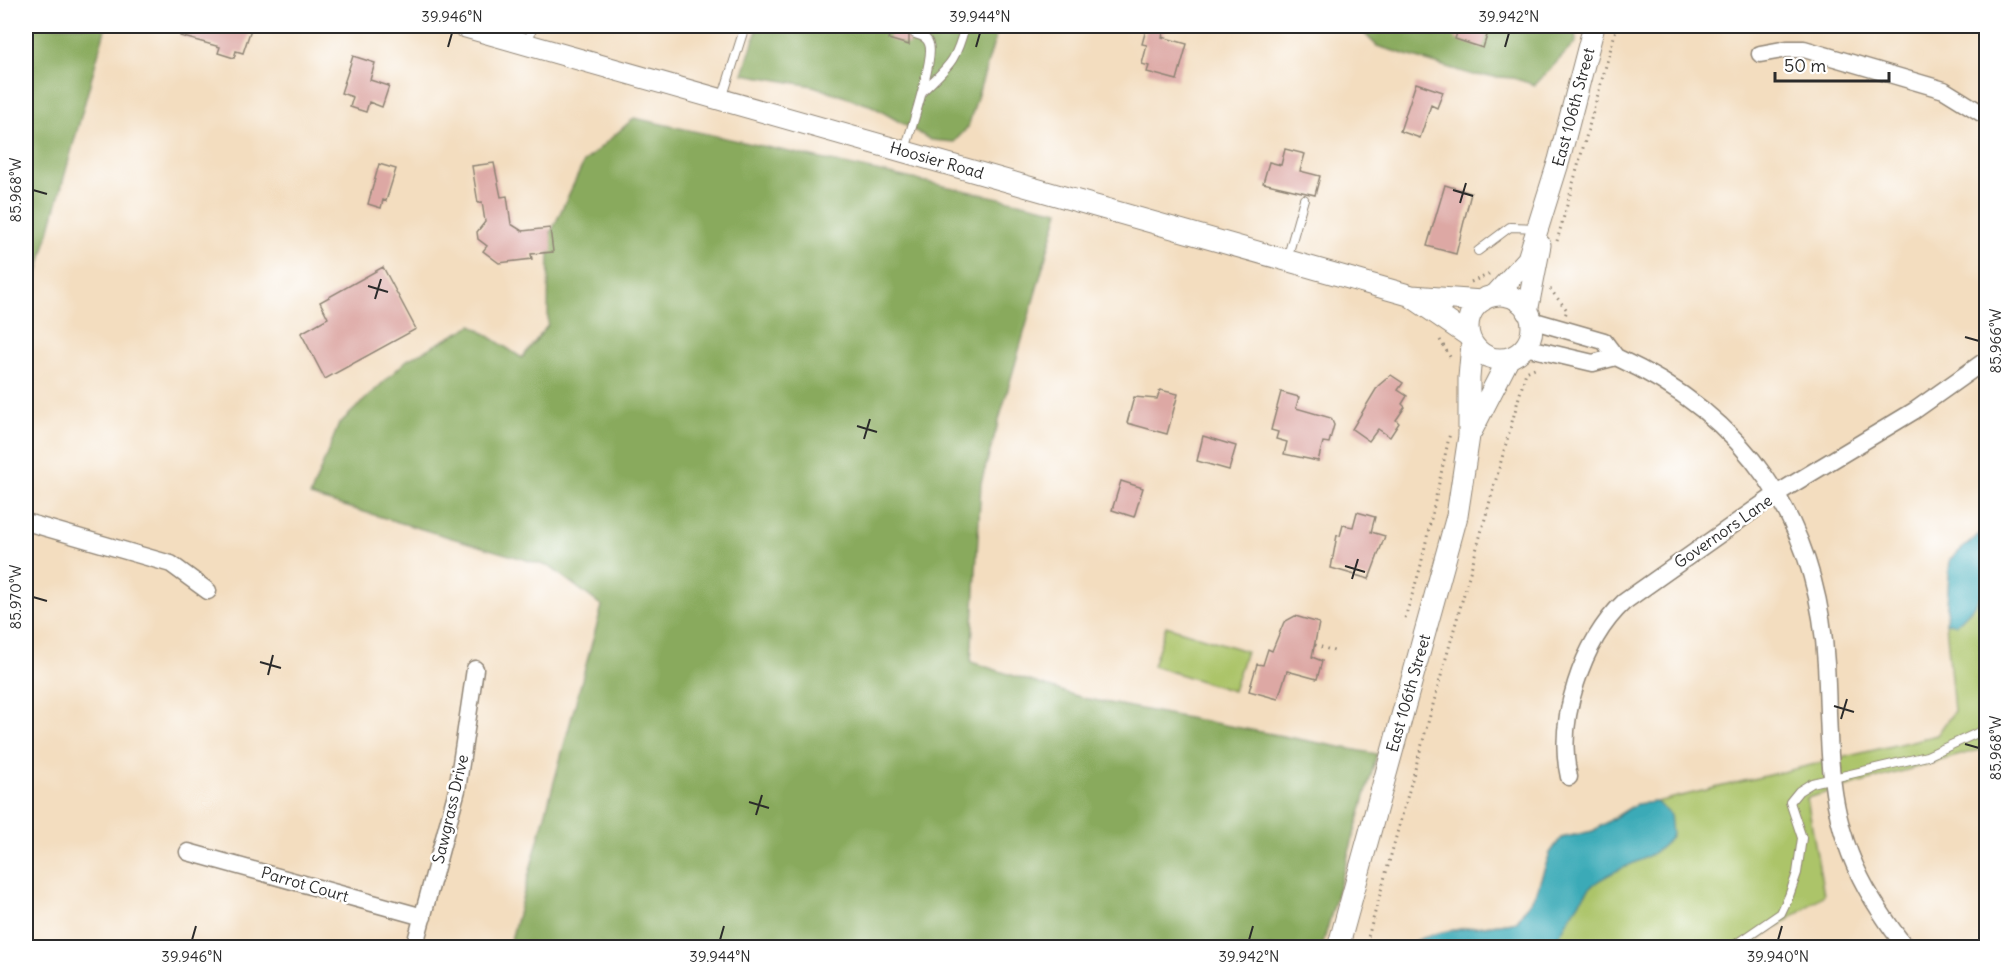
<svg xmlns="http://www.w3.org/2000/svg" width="2012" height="973" font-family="Delius,sans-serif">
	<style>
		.green { fill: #acc469; stroke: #6c784a; stroke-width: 1.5 }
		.forest { fill: #89aa5d; stroke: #5a6a44; stroke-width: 1.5 }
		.water { fill: #3aaab7; stroke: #326a71; stroke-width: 1.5 }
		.building { fill: #dda8a4 }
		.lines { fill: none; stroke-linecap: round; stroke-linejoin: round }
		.service-casing { stroke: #8f8475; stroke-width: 10 }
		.minor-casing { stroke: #8f8475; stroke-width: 19 }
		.tertiary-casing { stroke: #8f8475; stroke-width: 23 }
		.path { stroke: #8f8475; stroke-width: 3; stroke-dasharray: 1.5 4.5; stroke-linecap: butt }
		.service { stroke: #fff; stroke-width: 8 }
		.minor { stroke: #fff; stroke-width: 16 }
		.tertiary { stroke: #fff; stroke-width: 21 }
		.ticks { fill: none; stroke: #2b2b2b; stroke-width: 2 }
		.labels { text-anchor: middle; stroke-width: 5; stroke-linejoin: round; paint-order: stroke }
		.street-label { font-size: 16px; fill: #2b2b2b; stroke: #fff }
		.neatline { fill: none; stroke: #2b2b2b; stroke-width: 2 }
		.ticks-label { font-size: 15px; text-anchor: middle; fill: #2b2b2b }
	</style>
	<rect width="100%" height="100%" fill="#fff"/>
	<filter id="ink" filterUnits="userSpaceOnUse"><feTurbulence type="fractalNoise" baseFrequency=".0167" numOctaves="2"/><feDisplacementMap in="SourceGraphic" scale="12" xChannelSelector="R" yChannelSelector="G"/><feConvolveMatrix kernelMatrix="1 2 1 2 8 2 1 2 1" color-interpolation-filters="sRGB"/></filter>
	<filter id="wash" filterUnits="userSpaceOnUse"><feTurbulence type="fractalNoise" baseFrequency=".008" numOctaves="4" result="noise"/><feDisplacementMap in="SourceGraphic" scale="24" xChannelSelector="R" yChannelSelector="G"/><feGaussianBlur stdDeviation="1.35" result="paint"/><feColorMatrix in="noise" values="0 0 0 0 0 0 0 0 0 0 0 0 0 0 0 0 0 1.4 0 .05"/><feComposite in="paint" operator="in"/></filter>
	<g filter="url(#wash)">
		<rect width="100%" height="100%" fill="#f3ddbf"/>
		<path class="green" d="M1986,529v219l-179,50 17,97 -76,52 -339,1c13,-20 84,-21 108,-27l19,-28 14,-40 11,-15 32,-7 43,-27 20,-2 281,-67 17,-24 -8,-88 4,-64z
			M1166,626l80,25 -13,40 -80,-25z"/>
		<path class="forest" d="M26,26h80l-80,289v-168l5,-31 -1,-36 -4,-7z
			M758,26h241l-31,101 -14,15 -23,-2 -59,-34 -59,-20 -70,-12z
			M1357,26h218l1,16 -41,43 -22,-7 -40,-3 -96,-29z
			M634,118l425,93 -78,272 -10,179 112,36 294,56 -55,193h-813l93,-341 -52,-39 -240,-71 29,-72 68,-64 65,-35 50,33 26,-33 1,-88 35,-75z"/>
		<path class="water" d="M1986,529c1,48 9,60 -30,95l-10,-1 4,-64z
			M1656,802l14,12 2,21c-16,26 -54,30 -78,49 -13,11 -32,48 -42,63h-143c13,-19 84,-20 108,-26l19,-28 14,-40 11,-15 32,-7 43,-27z"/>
		<g id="blocks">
			<path class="building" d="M183,26h69l-9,27 -7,-2 -2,7 -16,-5 2,-6 -40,-11z
				M892,26h22l-5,7v12l-21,-6z
				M1147,26l17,4 -2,7 25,7 -10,36 -30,-8 2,-6 -7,-2 5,-19 -5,-1z
				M1459,26h31l-7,22 -28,-9z
				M353,56l22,7 -5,17 19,6 -7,21 -13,-5 -3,10 -16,-5 3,-10 -12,-4z
				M1416,83l27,9 -6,16 -6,-3 -11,33 -20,-7z
				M1285,149l20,5 -5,17 20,5 -5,19 -52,-12 6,-21 12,3z
				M494,163l7,34 6,-1 4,28 11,7 28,-3 3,24 -22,2 1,5 -33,4 -16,-12 4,-5 -9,-7 -1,-7 8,-10 -3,-20 -4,1 -6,-37z
				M379,164l17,5 -10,32 -3,-1 -2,8 -13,-4z
				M1445,185l26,8 -15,61 -29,-8z
				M383,267l33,62 -91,50 -24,-46 27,-15 -8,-16z
				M1391,375l12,8 -5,7 9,6 -5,8 3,3 -9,13 3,3 -9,14 -12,-8 -9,12 -17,-12 26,-43z
				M1160,390l18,4 -11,40 -40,-11 7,-26 23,2z
				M1281,392l18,5 -3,11 35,10 3,7 -5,18 -6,-1 -5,19 -34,-7 3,-12 -11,-3 2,-7 -7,-2z
				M1203,436l33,10 -7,24 -32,-9z
				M1121,481l22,7 -9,29 -22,-7z
				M1357,512l18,5 -4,15 14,4 -16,43 -38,-11 6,-33 3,1 3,-11 10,2z
				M1295,616l24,7 -7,34 10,4 -5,18 -30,-8 -9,28 -29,-8 8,-27 6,1 5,-16 4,2 12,-29z"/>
		</g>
	</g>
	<g filter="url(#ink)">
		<use href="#blocks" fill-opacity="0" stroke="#8f8475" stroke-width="1.5"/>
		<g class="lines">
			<g class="service-casing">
				<path id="service" d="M527,45l6,-19
					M922,92c27,-27 33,-28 43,-66
					M722,99l23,-73
					M905,150c5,-18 30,-93 24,-106 -2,-7 -8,-8 -14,-10
					M1478,251l32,-24 28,1
					M1287,259l17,-60
					M1730,948l51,-35 8,-17 8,-23 5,-35 -12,-36 9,-11 13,-8 115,-27 59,-27"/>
			</g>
			<g class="minor-casing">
				<path id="minor" d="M1760,54l27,-5h17l140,41 42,26
					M1525,347l68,16 23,-6 -12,-16 -73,-21
					M1616,357c130,59 202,164 210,307 5,89 -2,156 47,236 10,16 21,34 34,48
					M26,522l145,42 37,27
					M1569,777c-13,-56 13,-136 55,-175l154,-109 136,-82 72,-51
					M188,852l235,65
					M414,948l43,-158 18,-121"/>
			</g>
			<g class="tertiary-casing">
				<path id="tertiary" d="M462,26l950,270 70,5
					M1495,295l33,-36 31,-99 35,-134
					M1468 327a32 32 0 1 1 64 0a32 32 0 1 1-64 0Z
					M1412,297l57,39
					M1527,312l13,-67
					M1472,430l37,-72
					M1338,948l119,-432 12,-80v-58l3,-34"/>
			</g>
			<path class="path" d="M1557,241l60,-215
				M1471,282l19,-8
				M1550,289l17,21 -2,6
				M1440,340l12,20
				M1405,618l15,-49 30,-136
				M1315,645l19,6
				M1365,948l161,-576 11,-5"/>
			<use href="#service" class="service"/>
			<use href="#minor" class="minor"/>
			<use href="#tertiary" class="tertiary"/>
		</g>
	</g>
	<path class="ticks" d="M448,47l4,-14M976,47l4,-14M1505,47l4,-14M33,190l14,4M1453,190l20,6M1460,203l6,-20M368,286l20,6M375,299l6,-20M1965,337l14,4M857,426l20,6M864,439l6,-20M1345,566l20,6M1352,579l6,-20M33,597l14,4M260,662l21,6M268,675l5,-20M1834,706l20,6M1841,719l6,-20M1965,744l14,4M749,802l20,6M756,815l6,-20M192,940l4,-14M720,940l4,-14M1249,940l4,-14M1778,940l4,-14"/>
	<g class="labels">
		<g class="street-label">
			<text transform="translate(1573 107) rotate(-75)" y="6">East 106th Street</text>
			<text transform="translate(937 160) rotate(16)" y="6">Hoosier Road</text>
			<text transform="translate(1723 531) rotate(-35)" y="6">Governors Lane</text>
			<text transform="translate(1408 693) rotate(-74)" y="6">East 106th Street</text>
			<text transform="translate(450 809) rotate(-77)" y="6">Sawgrass Drive</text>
			<text transform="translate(305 884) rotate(16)" y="6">Parrot Court</text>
		</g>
	</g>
	<rect width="2012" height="973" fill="none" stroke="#fff" stroke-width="66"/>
	<path d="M1775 72v9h114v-9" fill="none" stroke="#2b2b2b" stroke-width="3"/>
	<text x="1784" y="72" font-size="18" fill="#2b2b2b" stroke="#ffffff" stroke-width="4.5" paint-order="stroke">50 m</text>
	<rect x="33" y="33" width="1946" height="907" class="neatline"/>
	<g class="ticks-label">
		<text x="452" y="22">39.946°N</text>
		<text x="980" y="22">39.944°N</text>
		<text x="1509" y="22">39.942°N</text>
		<text transform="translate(16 190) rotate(-90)" y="5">85.968°W</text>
		<text transform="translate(1996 341) rotate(-90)" y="5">85.966°W</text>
		<text transform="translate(16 597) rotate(-90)" y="5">85.970°W</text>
		<text transform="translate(1996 748) rotate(-90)" y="5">85.968°W</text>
		<text x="192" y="962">39.946°N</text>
		<text x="720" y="962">39.944°N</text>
		<text x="1249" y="962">39.942°N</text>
		<text x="1778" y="962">39.940°N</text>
	</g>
</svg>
